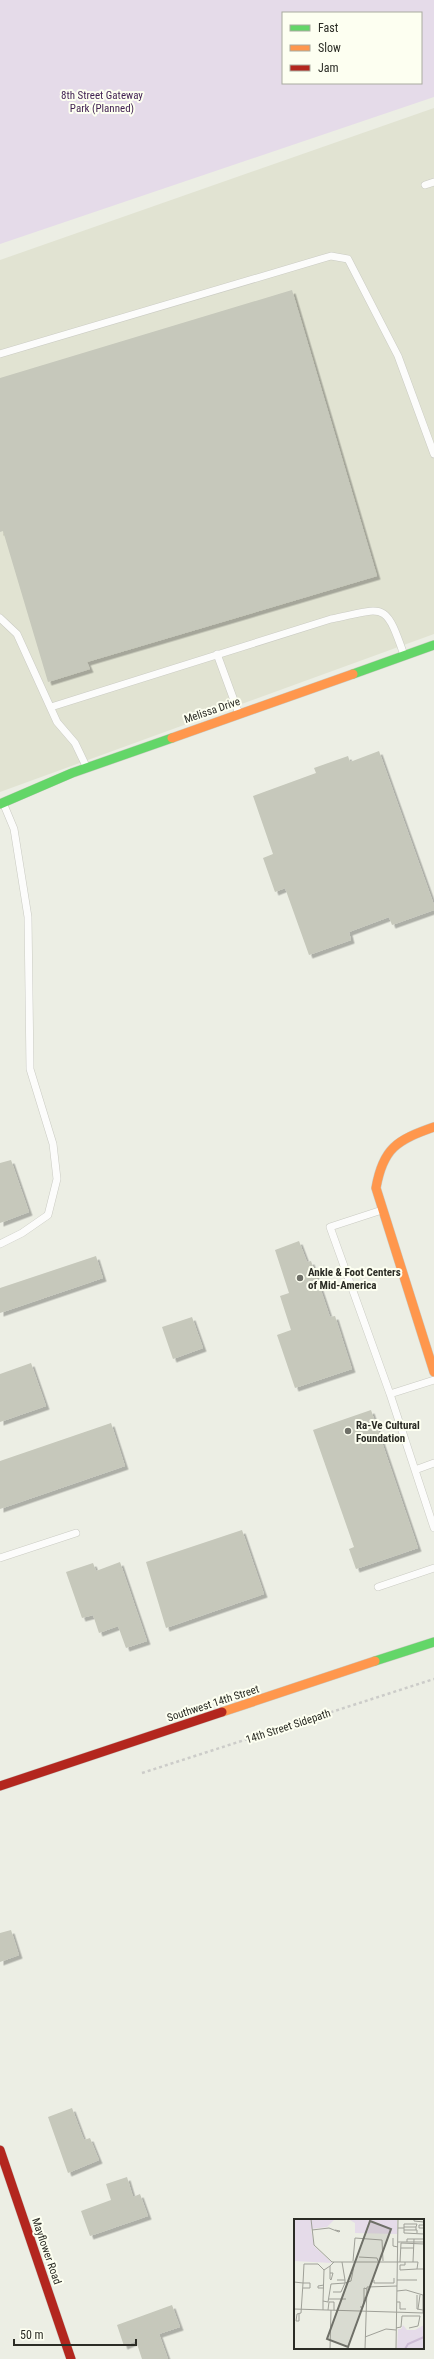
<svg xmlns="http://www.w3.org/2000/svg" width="434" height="2359" font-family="'Roboto Condensed',sans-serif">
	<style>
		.built { fill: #e1e3d2 }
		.green { fill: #e5dbe9; fill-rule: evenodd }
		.building { fill: #c6c8bb; filter: url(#shadow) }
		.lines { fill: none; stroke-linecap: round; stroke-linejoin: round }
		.lane-casing { stroke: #cacbc3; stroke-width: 8 }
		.fast-casing { stroke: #cacbc3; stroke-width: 10 }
		.slow-casing { stroke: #cacbc3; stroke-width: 10 }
		.jam-casing { stroke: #cacbc3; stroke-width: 10 }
		.path { stroke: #ccccc9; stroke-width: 2.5; stroke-dasharray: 3 3; stroke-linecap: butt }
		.lane { stroke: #fcfcfb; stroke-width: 7 }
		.fast { stroke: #63d668; stroke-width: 9 }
		.slow { stroke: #ff974d; stroke-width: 9 }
		.jam { stroke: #b3261e; stroke-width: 9 }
		.poi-dot { fill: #6f7068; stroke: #fdfff1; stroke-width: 1.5 }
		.labels { text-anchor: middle; stroke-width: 4; stroke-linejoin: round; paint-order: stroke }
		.park-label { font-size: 11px; fill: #3f1f51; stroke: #fdfff1 }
		.street-label { font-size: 11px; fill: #2b2c25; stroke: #fdfff1 }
		.poi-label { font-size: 11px; font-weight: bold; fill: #2b2c25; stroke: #fdfff1; text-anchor: start }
		.inset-river { fill: none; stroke: #cdbcd5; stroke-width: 2 }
		.inset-road { fill: none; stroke: #9fa098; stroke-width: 1 }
		.view { fill: #6f7068; fill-opacity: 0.15; stroke: #6f7068; stroke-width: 2 }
		.inset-edge { fill: none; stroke: #2b2c25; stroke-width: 2 }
	</style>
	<defs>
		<filter id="shadow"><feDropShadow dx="3.5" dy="3.5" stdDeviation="0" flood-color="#0004"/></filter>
	</defs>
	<rect width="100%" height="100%" fill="#eceee4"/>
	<path class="built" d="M434,108v526l-434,158v-532z"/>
	<path class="green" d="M0,0h434v97l-434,147zM283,13h138v70h-138z"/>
	<path class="building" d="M292,290l85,286 -290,86 3,7 -42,13 -45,-151 -3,1v-154z
		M379,751l55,154v5l-42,15 -3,-8 -40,15 2,8 -42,15 -24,-67 -10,4 -12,-34 10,-4 -20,-58 63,-23 -2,-5 34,-12 2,6z
		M11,1160l18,52 -29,11v-60z
		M299,1241l8,21 4,-1 19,56 5,-1 17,53 -57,19 -18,-53 14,-5 -11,-34 9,-3 -14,-43z
		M96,1256l7,22 -103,35v-25z
		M192,1317l11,31 -30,11 -11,-32z
		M31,1363l15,43 -46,16v-48z
		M371,1410l47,138 -62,21 -7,-20 5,-2 -41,-117z
		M111,1423l14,43 -125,43v-48z
		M242,1530l22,64 -98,34 -20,-66z
		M120,1562l27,79 -21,7 -8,-22 -19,7 -6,-18 -11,3 -16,-46 27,-9 3,8z
		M11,1930l8,25 -19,7v-29z
		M72,2108l12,32 6,-2 9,22 -31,13 -20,-56z
		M127,2177l6,20 7,-3 8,22 -58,20 -9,-25 30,-11 -5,-16z
		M172,2305l8,22 -21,7 9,25h-26l-6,-18 -12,5 -7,-21z"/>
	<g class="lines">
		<g class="lane-casing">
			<path id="lane" d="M425,185l9,-3
				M0,354l331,-98 17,3 50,97 36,98
				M0,618l17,16 40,88 18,21 11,23
				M217,654l22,60
				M51,707l280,-88c54,-11 54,-19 73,36
				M382,1210l-52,17 60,167
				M0,1244l22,-11 26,-18 9,-36 -4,-35 -23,-75 -2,-152 -14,-88 -10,-24
				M434,1380l-44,14 44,134
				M415,1470l19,-7
				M0,1558l76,-25
				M378,1587l56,-19"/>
		</g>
		<g class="fast-casing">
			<path id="fast" d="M353,674l81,-29
				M0,804l72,-31 100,-35
				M375,1661l59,-19"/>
		</g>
		<g class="slow-casing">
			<path id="slow" d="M172,738l181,-64
				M434,1127c-37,13 -51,21 -58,61l58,184
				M222,1712l153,-51"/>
		</g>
		<g class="jam-casing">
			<path id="jam" d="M0,1786l222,-74
				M0,2150l71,209"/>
		</g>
		<path class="path" d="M142,1773l292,-94"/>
		<use href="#lane" class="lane"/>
		<use href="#fast" class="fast"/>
		<use href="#slow" class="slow"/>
		<use href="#jam" class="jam"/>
	</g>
	<g class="poi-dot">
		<circle cx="300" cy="1278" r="4"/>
		<circle cx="348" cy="1431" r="4"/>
	</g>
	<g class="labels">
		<g class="park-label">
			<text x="102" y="99">8th Street Gateway<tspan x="102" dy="13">Park (Planned)</tspan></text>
		</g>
		<g class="street-label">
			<text transform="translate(212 710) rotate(-19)" y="4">Melissa Drive</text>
			<text transform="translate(213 1703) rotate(-18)" y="4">Southwest 14th Street</text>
			<text transform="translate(288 1726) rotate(-18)" y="4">14th Street Sidepath</text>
			<text transform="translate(47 2251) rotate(71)" y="4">Mayflower Road</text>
		</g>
		<g class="poi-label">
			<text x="308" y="1276">Ankle &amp; Foot Centers<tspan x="308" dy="13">of Mid-America</tspan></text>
			<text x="356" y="1429">Ra-Ve Cultural<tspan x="356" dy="13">Foundation</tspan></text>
		</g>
	</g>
	<g transform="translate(294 2219)">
		<rect width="130" height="130" fill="#eceee4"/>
		<path d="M0,0h41l-8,8 -16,2 3,17 18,17 -38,-2zM54,0h49v15l-42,-1v-10zM109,106l4,5h8l9,-5v24h-27l1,-20h3z" fill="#e5dbe9"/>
		<path class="inset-river" d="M111,130l3,-5 16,-7"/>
		<path class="inset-road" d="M17,0l3,26 18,17h81M120,0v2l10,1M130,6h-5v3h5M110,8h12v3M104,9h6v5l20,1M110,9v-4h13l-1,3M18,11l17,-2 10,4 1,-1 -5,-1M110,11h13v3M99,19v8l5,1M120,20l-1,23h5l-1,7h7M104,23h26M113,23v-3h17M107,24l23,1M107,29h13M65,38l18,1 1,3M59,42l2,-23 27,2 1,21M106,43l1,-19M111,43v3h-5v5l17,-1M36,54h3l-2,7 -1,-1v-13l4,-4M43,61h8l-3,-18M51,61v3l6,-2 4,-20M80,61v3h20v-5M103,61h20M0,63l9,1 -2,30 -4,1 -1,7h3v-7M9,69h7v-5h-7l1,-19h14l6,6M30,69h-6v-2l6,-1M103,72l9,-1 17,5v18M123,76v14l6,1M70,79v-10l3,1M35,80h17M29,82l1,-31 6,-4M103,83h3v7h6M66,88h3l1,-9h2M0,90l130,4M124,90l2,-14M29,91v-9l5,1 3,-18 14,-1 -4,9h-8M34,91l1,-8h5v8M102,109l5,-1 1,-11h18M115,109l9,-2 2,-10M71,118l21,-8 10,1M36,130l1,-39M71,130l2,-62 30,-1M102,130l2,-130"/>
		<path class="view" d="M76,2l21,8 -43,118 -21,-8z"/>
		<rect width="130" height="130" class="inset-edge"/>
	</g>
	<rect x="282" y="12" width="140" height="72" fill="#fdfff1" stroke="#a9ab9f"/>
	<rect x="290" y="25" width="20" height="6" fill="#63d668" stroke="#a9ab9f"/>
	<text x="318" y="32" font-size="12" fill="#2b2c25">Fast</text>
	<rect x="290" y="45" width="20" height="6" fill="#ff974d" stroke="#a9ab9f"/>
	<text x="318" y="52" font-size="12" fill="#2b2c25">Slow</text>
	<rect x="290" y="65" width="20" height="6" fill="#b3261e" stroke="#a9ab9f"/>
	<text x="318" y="72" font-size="12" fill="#2b2c25">Jam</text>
	<path d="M14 2339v6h122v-6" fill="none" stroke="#2b2c25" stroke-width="2"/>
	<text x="20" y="2339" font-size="12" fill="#2b2c25" stroke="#fdfff1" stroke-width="3" paint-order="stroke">50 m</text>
</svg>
